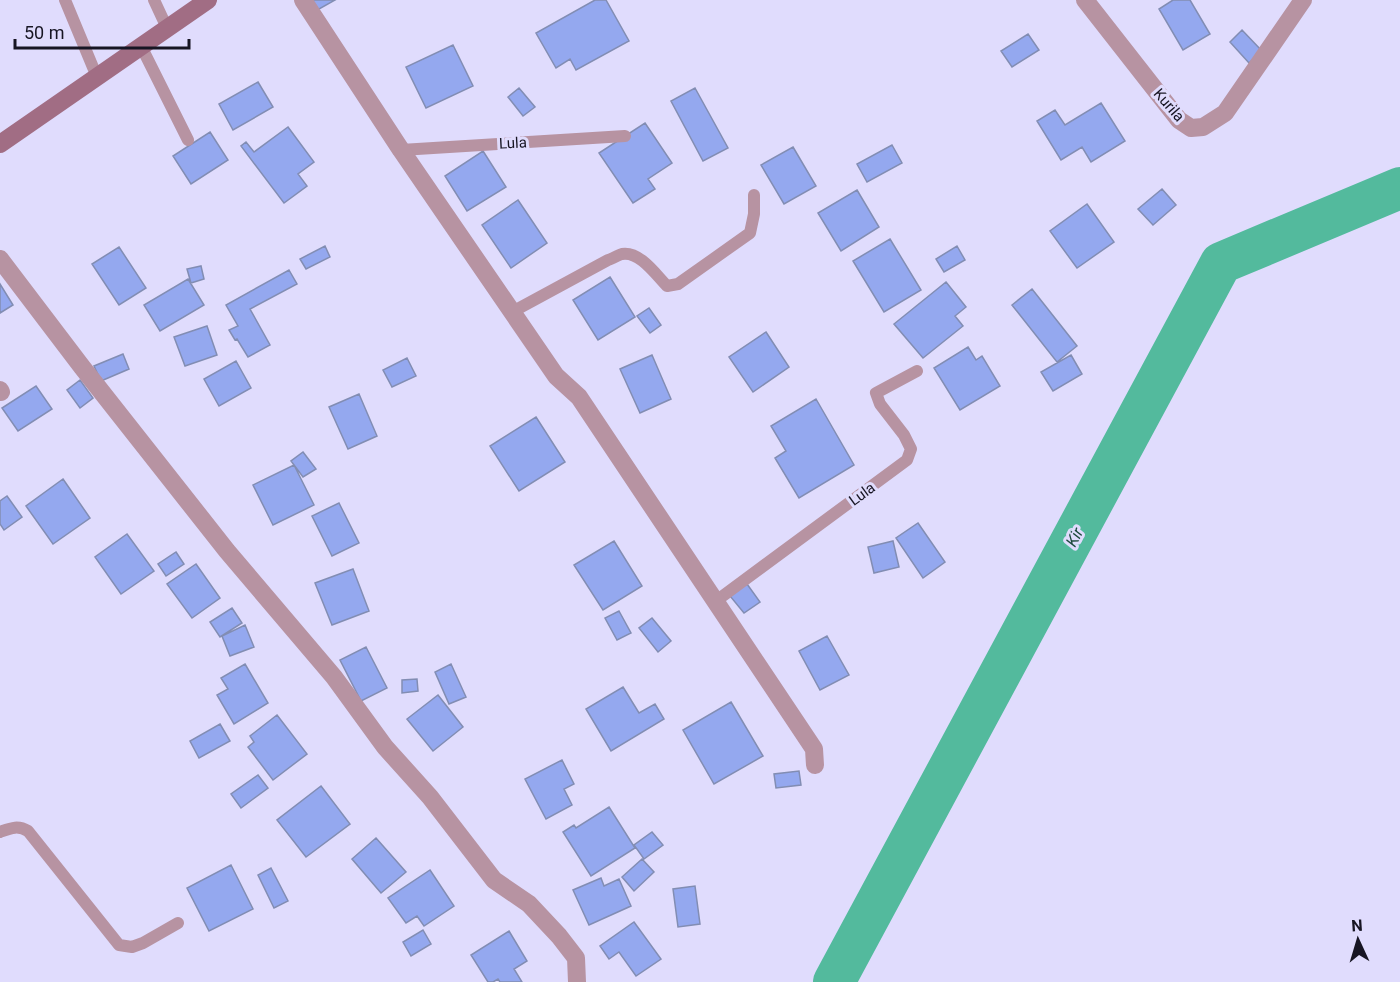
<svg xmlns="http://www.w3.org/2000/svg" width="1400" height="982" font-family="Roboto,sans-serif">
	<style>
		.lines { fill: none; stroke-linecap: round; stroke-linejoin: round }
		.river { stroke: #53ba9d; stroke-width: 42 }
		.building { fill: #94a8ef; stroke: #828db3; stroke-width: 1.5 }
		.lane { stroke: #b793a2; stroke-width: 12 }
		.street { stroke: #b793a2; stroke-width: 18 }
		.secondary { stroke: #a16d84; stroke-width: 18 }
		.labels { text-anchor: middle; stroke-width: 6; stroke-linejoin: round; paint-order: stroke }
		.street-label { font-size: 15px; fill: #171523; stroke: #e0dcfd }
		.water-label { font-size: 16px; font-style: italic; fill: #1c493c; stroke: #e0dcfd }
	</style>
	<rect width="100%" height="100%" fill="#e0dcfd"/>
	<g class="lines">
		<path class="river" d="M834,982l387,-719 179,-75"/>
	</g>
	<path class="building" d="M305,0h30l-23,13z
		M595,0h11l23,41 -53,29 -6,-11 -14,9 -20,-35z
		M1173,0h17l20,34 -27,16 -24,-41z
		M1242,30l20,21 -13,12 -19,-21z
		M1028,34l11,16 -27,17 -11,-16z
		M453,45l20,41 -47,22 -20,-41z
		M258,82l15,25 -40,23 -14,-26z
		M519,88l16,19 -12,9 -15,-19z
		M695,88l33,60 -25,13 -32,-60z
		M1101,103l24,38 -34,21 -9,-15 -21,13 -24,-39 18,-11 10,15z
		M645,123l27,40 -24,16 7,10 -22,14 -34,-50z
		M288,127l26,35 -16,12 9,12 -23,17 -43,-57 5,-4 8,10z
		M210,132l18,28 -37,24 -18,-28z
		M892,145l10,18 -35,19 -10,-18z
		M793,147l23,39 -32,18 -23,-39z
		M483,151l23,36 -39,24 -22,-35z
		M1162,189l14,16 -23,20 -15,-16z
		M857,190l22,37 -38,24 -23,-38z
		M518,200l29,43 -36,25 -29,-43z
		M1087,204l27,38 -37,26 -27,-37z
		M890,239l31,51 -37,22 -31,-51z
		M325,246l5,11 -24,12 -6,-10z
		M957,246l8,14 -21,12 -8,-13z
		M119,247l27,41 -27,17 -27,-41z
		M201,266l3,13 -13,4 -4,-14z
		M289,270l8,14 -47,25 20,36 -22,12 -11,-18 -2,1 -6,-10 9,-4 -12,-21z
		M610,277l25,40 -37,23 -25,-40z
		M188,279l16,26 -44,26 -16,-26z
		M946,282l20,25 -11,9 8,10 -40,32 -29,-34z
		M0,284l13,21 -13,8z
		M1032,289l45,57 -20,16 -45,-57z
		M649,308l12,17 -11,8 -13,-17z
		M207,326l10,29 -32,11 -11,-29z
		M766,332l23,35 -36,25 -24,-35z
		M968,347l8,13 6,-4 18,30 -40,24 -26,-42z
		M123,354l6,15 -28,12 -7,-15z
		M652,355l19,44 -31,14 -20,-44z
		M1071,355l11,19 -29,17 -12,-19z
		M407,358l9,18 -24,11 -9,-17z
		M236,361l15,27 -32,18 -15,-27z
		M80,380l13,18 -13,10 -13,-18z
		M36,386l16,23 -34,22 -16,-23z
		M359,394l18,42 -29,13 -19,-42z
		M816,399l38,66 -55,33 -24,-40 11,-7 -15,-25z
		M536,417l29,45 -46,29 -29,-45z
		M303,452l13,17 -13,8 -12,-16z
		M294,465l20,40 -41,20 -20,-40z
		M63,479l27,39 -37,26 -27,-38z
		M7,496l15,21 -18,13 -4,-6v-23z
		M339,503l20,40 -27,13 -20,-40z
		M918,523l27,39 -22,16 -27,-40z
		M127,534l27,37 -33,23 -26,-37z
		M614,541l28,45 -39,24 -29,-45z
		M893,541l6,26 -25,6 -6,-26z
		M176,552l8,12 -18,12 -8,-12z
		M196,564l24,34 -28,20 -25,-34z
		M353,569l16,42 -37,14 -17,-42z
		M747,584l13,18 -16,11 -14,-17z
		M232,608l10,15 -22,14 -10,-15z
		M619,611l12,22 -14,7 -12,-22z
		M652,618l19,23 -13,11 -19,-24z
		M245,625l9,22 -24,9 -8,-20z
		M827,636l22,39 -29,15 -21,-39z
		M366,647l21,41 -26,13 -21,-41z
		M245,664l23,39 -34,21 -17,-29 11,-6 -7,-11z
		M451,664l15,33 -17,7 -14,-32z
		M417,679l1,12 -16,2v-13z
		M623,687l16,26 16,-9 9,15 -53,32 -25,-42z
		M438,695l25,32 -30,24 -26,-32z
		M731,702l32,54 -49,28 -31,-54z
		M277,715l30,39 -34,26 -25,-33 6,-5 -4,-6z
		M220,724l10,17 -31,17 -9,-17z
		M562,760l12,24 -10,5 8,16 -26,14 -21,-40z
		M799,771l2,14 -25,3 -2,-14z
		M258,775l10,13 -27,20 -10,-14z
		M321,786l29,38 -44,33 -29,-37z
		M609,807l26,41 -44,28 -28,-44 11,-7 2,3z
		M652,832l11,13 -19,14 -10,-14z
		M376,838l30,34 -25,21 -29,-34z
		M642,859l12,13 -20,19 -12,-14z
		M231,865l22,44 -44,22 -22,-43z
		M271,868l17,33 -14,7 -16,-33z
		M430,870l24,36 -30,20 -7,-10 -11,7 -18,-25z
		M601,878l3,8 15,-7 12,27 -42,19 -16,-35z
		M695,886l5,38 -22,3 -5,-38z
		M634,922l27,37 -25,17 -17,-24 -10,7 -9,-13z
		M423,930l8,14 -20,12 -8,-14z
		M509,931l18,30 -13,8 8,13h-22l-2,-3 -5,3h-5l-17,-27z"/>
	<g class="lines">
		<path class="lane" d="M65,0l32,77
			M154,0l13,28
			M141,46l47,94
			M401,150l224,-14
			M512,312l96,-52c4,-1 10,-5 14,-6 18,-3 34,21 45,32l11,-2 72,-51 4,-19v-19
			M716,601l191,-141 4,-11 -7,-14 -24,-31 -4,-11 41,-22
			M0,832c11,-4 18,-7 28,-1l91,114 13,2 11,-4 35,-20"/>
		<path class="street" d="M303,0l98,150 155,226 23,21 235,352 1,16
			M1085,0l94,120 12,8 12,-1 22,-14 78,-113
			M0,259l82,108 145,184 107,126 51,70 45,50 64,83 35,24 30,32 17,22 1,24
			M0,390l1,2"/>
		<path class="secondary" d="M0,144l208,-144"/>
	</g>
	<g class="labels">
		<g class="street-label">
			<text transform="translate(1169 105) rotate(49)" y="5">Kurila</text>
			<text transform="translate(513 143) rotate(-3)" y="5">Lula</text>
			<text transform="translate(862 494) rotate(-36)" y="5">Lula</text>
		</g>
		<g class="water-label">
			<text transform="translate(1074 537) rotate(-62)" y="6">Kir</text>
		</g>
	</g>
	<g transform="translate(1358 940) rotate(356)" stroke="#e0dcfd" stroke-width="4.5" paint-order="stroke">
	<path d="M0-4.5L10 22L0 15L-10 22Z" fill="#171523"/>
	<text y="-9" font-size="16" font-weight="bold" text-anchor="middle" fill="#171523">N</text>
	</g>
	<path d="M15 39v9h174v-9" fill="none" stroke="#171523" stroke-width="3"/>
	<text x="24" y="39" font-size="18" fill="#171523" stroke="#e0dcfd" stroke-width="4.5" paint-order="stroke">50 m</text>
</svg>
